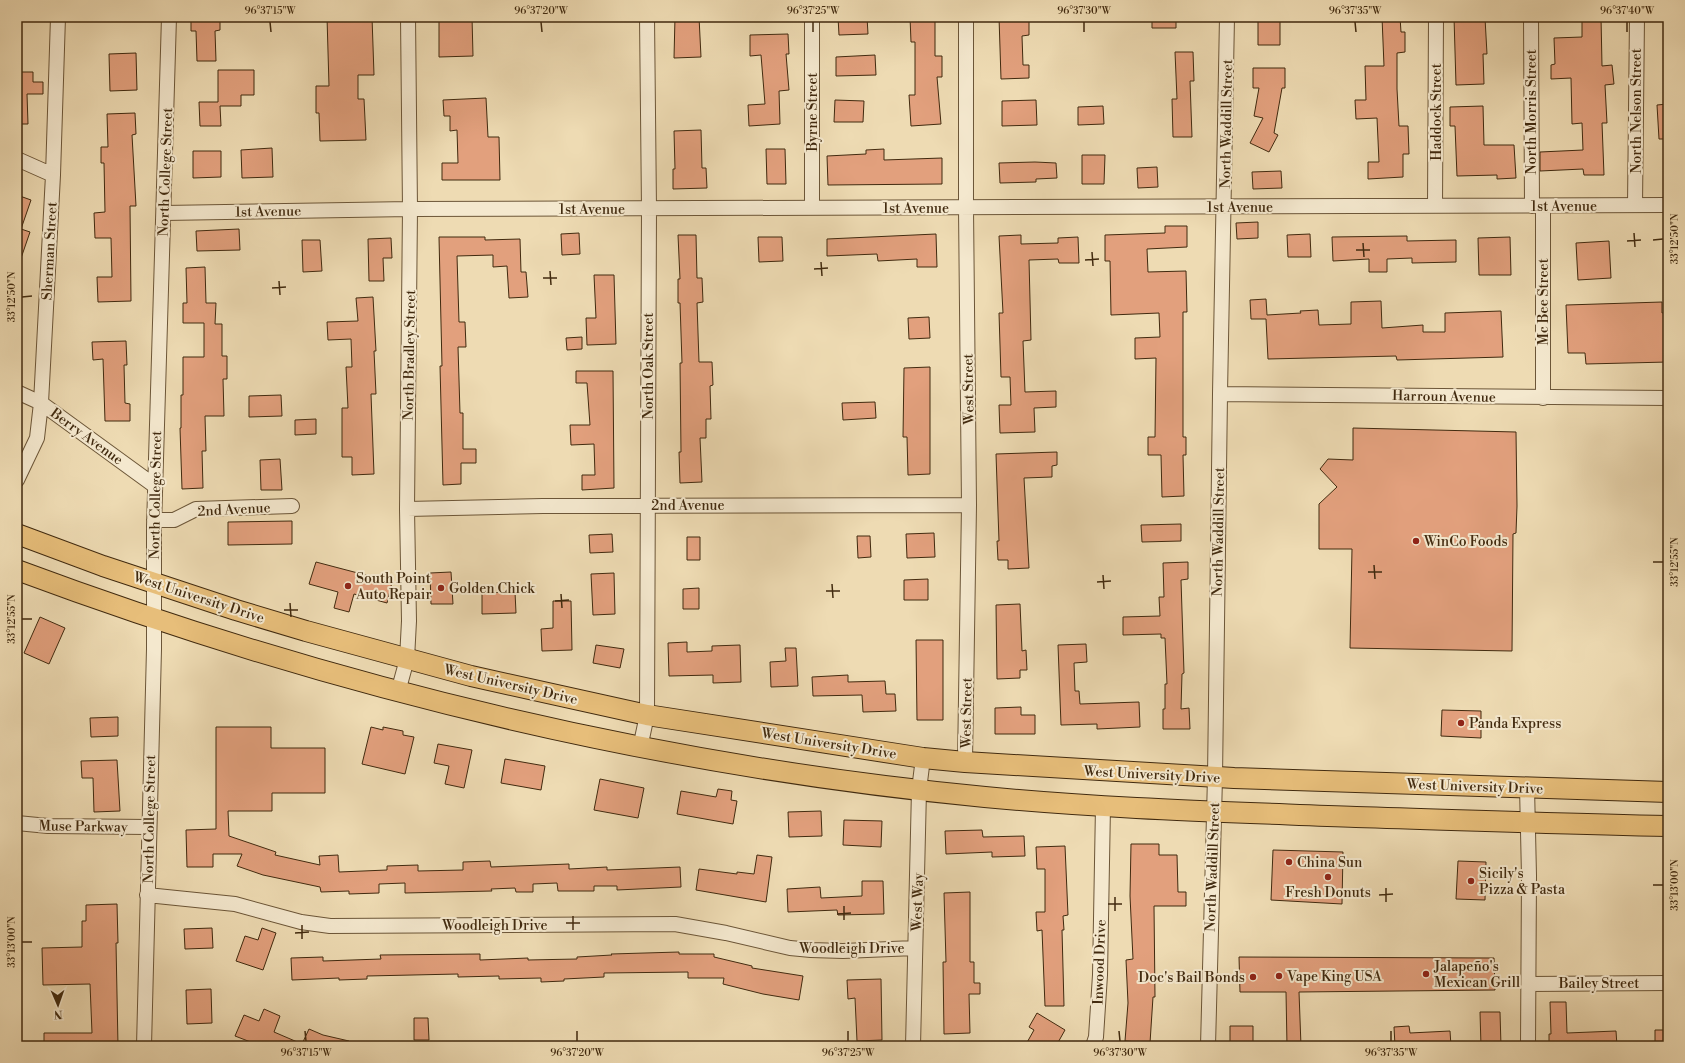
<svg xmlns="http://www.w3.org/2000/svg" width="1685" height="1063" font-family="'Libre Bodoni',serif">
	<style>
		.building { fill: #e2a07d; stroke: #412a0f }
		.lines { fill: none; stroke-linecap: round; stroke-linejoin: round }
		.minor-casing { stroke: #6c5638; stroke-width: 16 }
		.highway-casing { stroke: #412a0f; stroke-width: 22 }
		.minor { stroke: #f4e8ce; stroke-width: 14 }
		.highway { stroke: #e7be7a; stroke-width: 20 }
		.ticks { fill: none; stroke: #412a0f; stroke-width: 1.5 }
		.poi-dot { fill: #8f2418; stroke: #f4e8ce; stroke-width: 1.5 }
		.labels { text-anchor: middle; stroke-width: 4; stroke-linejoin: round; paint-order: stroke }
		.street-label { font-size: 14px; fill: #412a0f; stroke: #f4e8ce }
		.poi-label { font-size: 14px; fill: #412a0f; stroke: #f4e8ce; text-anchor: start }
		.neatline { fill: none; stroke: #412a0f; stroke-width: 1.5 }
		.ticks-label { font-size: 10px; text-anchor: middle; fill: #412a0f }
	</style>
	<rect width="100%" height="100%" fill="#eedbb3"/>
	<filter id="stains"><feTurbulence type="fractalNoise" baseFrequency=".005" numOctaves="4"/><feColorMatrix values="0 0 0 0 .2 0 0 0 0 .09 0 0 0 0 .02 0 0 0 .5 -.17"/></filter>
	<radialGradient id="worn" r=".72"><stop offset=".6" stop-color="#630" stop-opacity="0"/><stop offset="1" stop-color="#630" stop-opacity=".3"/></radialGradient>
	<path class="building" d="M191,17h29v13l-5,1 1,30h-19l-1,-30h-5z
		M327,17h45l2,58h-16v24h6l2,41 -46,1 -1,-28h-3v-27h13z
		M439,17h33l1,39 -34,1z
		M675,17h24l2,40 -27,1z
		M838,17h29l1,17 -29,1z
		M910,17h25v39h7v21h-5l4,47 -30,2 -2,-31h6v-53h-4z
		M999,17h30v18l-7,1 1,29h6v13l-28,1z
		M1152,17h24v11h-24z
		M1258,17h22v28h-22z
		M1382,17h18l1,15h4v20l-8,1v36l2,37h9l1,28h-6v23l-35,2v-17h11l-2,-44 -21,1 -1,-19h11l-1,-34h19z
		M1454,17l31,1 2,36h-4l1,30 -28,1z
		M1582,17h19l1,49 10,-1 2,19 -9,1 2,38h-5l2,52h-20l-1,-6 -43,2v-19l43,-2 -1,-27 -10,1 -1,-46 -20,1v-14l4,-1 -1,-26 28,-1z
		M788,34l1,20h-3l3,36 -10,1 1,33 -31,2 -1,-21 17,-1 -4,-49 -11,1v-21z
		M1175,52h18l1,29h-4l2,56h-19l-1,-38h5z
		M136,53l1,37 -27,1 -1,-37z
		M875,55l1,20 -40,1v-19z
		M1253,68h32v20h-3l-8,45 4,2 -9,17 -19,-9 13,-25 -9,-2 5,-28h-6z
		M218,70h36v25h-13v11h-21l1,20h-21l-1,-24h19z
		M17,72h16v10h10v12h-16l1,30h-11z
		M486,98l2,39h11l1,43h-58v-17h16l-1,-33 -7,1v-15h-6l-1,-16z
		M835,100l29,1 -1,21h-29z
		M1036,100l1,25 -35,1v-25z
		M1668,104v35h-9l-2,-34z
		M1103,106l1,18 -26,1v-18z
		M1483,106l1,39h30l2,33 -19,1v-4l-40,1 -2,-50h-5v-19z
		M135,113l1,21 -4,1 4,71h-6l1,95 -33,1 -1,-25h15l-1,-39h-16l-1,-25 11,-1 -1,-49h-3v-16h7l-1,-33z
		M701,130l1,38h4l1,20 -34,1v-20h2l-1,-38z
		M272,148l1,29 -31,1 -1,-28z
		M766,149h19l1,35h-19z
		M884,149v11l58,-2v26l-114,1 -1,-29 39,-2v-4z
		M193,151h28v26l-28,1z
		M1082,155h23l-1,29h-22z
		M1035,162l21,1 1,15 -21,1v3l-36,1 -1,-20z
		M1157,167l1,20 -20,1 -1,-20z
		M1281,171l1,17 -29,1 -1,-17z
		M17,195l14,5 -10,29 9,3 -11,32h-2z
		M1258,222v16l-21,1 -1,-16z
		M1165,226h22v21l-40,2 1,23 38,-1 1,41h-4v125h3v18h-3l1,41 -22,1 -1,-42h-13v-18h7l1,-79 -21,1v-21l25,-1 -1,-24 -48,2 -1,-54h-5v-26l60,-2z
		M239,229l1,21 -43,1 -1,-20z
		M579,233l1,21 -18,1 -1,-21z
		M936,234l1,33h-20v-8l-39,2 -1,-7 -50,2v-17z
		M1310,234l1,23h-23l-1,-22z
		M678,235h18l1,43h5l1,24 -6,1 2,59h13l1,23 -3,1 1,33h-5v19h-6l2,44 -22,1 -1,-31h2l-1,-89h2l-2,-60h-2v-24h2z
		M1021,235v9l37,-1v-5l20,-1 1,26h-20l-1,-4 -29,1 2,80 -8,1 2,51 31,-1v16l-22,1 1,24 -35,1 -1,-28h12l-1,-28h-9l-2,-64h4l-4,-77z
		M1407,236v5l49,-1v22l-44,1v-5l-25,1v13h-18v-13l-36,2 -1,-24z
		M439,237h46v3l35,-1 1,33h5l2,25 -19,1 -2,-32 -14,1v-12l-36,1 2,66h6l1,25h-8l2,66h3v36h13v14h-15v21l-18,1 -3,-119h2z
		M758,237h24l1,24 -24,1z
		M1510,237l1,38h-32l-1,-37z
		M391,238l1,20h-9l1,23h-15l-1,-42z
		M302,240h18l2,31 -19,1z
		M1609,241l2,37 -33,2 -2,-37z
		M205,267l1,36h10l-1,21h7v32h5v23h-4l1,37h-19l1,35h-4l1,37 -21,1 -2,-61h1v-33h2v-38h21v-34h-21v-20h4l-1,-35z
		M594,275h20l2,69 -29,1 -1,-27h10z
		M373,297l3,54h-2l2,43h-5l3,80 -22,1v-18h-10v-49h6l-2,-41h6l-1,-28 -23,1 -1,-18 31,-1 -2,-23z
		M1266,299l1,16 34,-2 -1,-2 18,-1 1,15 32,-1v-22l30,-1 1,27 41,-3v7h22v-19l56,-2 2,46 -106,3 -1,-4 -128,3 -2,-40h-15l-1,-19z
		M1662,302v11l6,-1v50l-82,2 -1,-11h-17l-2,-48z
		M929,317l1,21 -21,1 -1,-21z
		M582,337v12l-15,1 -1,-12z
		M126,341l1,24h-3l1,38 5,1v17h-25l-2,-62 -10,1 -1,-18z
		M930,367v107l-22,1 -1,-38h-4l1,-69z
		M576,371h37l1,117 -32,2v-15h13l-1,-31 -23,1 -1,-20h20l-3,-42h-11z
		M281,395l1,21 -33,1v-21z
		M875,402l1,16 -33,2 -1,-17z
		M316,419v15l-21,1v-15z
		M1353,428l163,4 1,74 -1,27 -3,1 -1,117 -162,-3 2,-99h-33v-45l18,-17 -17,-18 8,-10 25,1z
		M1057,452v13l-5,1v11l-28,1 5,90 -21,1v-9h-10l-1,-19h2l-3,-87z
		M280,459l2,31h-21l-1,-30z
		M292,521v23l-64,1v-23z
		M1181,524v17l-39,1 -1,-17z
		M934,533l1,24 -28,1 -1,-24z
		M612,534l1,18 -23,1 -1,-18z
		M857,536h13l1,21 -13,1z
		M687,537h13v23h-13z
		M316,562l76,20 -5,21 -33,-9 -5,18 -15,-4 4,-16 -29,-8z
		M1188,562v17l-7,1 3,93 -2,1 -1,35 8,-1 1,21h-27v-20h2v-25h2l-2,-46h-4v-4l-38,1v-18l37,-1 -1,-19h5l-1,-34z
		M451,572l2,32h-22l-1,-31z
		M614,573l1,41 -22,1 -2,-41z
		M928,579v21h-24v-20z
		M699,588v21h-16v-20z
		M515,592l1,21 -34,1v-21z
		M553,601h18l1,49 -30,1 -1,-22 12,-1z
		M1020,604l2,47 4,-1 1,20h-7v8l-23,1 -1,-74z
		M40,617l25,11 -16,36 -25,-11z
		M916,640h27v80h-26z
		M687,642v10l25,-1v-5l28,-1 1,37 -28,1v-8l-44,1 -1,-33z
		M1086,644l1,18 -13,1 1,28h4l1,13 59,-2 1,25 -43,2v-5l-36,1 -3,-80z
		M596,645l28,4 -4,19 -27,-5z
		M785,648h11l2,38 -27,1 -1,-25 16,-1z
		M848,675v7l37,-1 1,13h9l1,17 -33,1 -1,-17 -49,1 -1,-19z
		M1021,707v8h14v19h-40v-26z
		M1442,710l39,1v27l-40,-2z
		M118,717v19l-27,1 -1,-19z
		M216,727h55v21h54v45h-53v18h-44l1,25 47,16 -1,3 45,10 -1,-9 19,-1 1,17 48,-2v-4l31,-1v6l45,-1v-8l27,-1 1,6 78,-3v5l38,-2v3l73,-3 1,20 -64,3v-4h-23v5h-36l-1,-8 -24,1v8h-17l-1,-4 -24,1 1,2 -87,2v-10l-26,1v9l-30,1v-3l-28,1 -1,-5 -57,-12 -26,-9 5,-12h-29v13h-26l-1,-37 30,-1z
		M371,727l12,3v-3l20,4v4l11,2 -9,37 -43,-10z
		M438,744l34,6 -8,38 -19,-4 4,-18 -15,-3z
		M505,759l40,7 -4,24 -40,-7z
		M117,760l3,51 -26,1 -1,-34h-11l-1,-17z
		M600,779l44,9 -6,30 -44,-8z
		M718,789l14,2 -1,9 6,1 -4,23 -56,-10 4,-23 35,6z
		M821,811l1,25 -33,1 -1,-25z
		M844,820l38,1 -1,26 -38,-2z
		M982,830l1,7 41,-1 1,20 -33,1v-5l-46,2 -1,-23z
		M1131,844h28v11h18l1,37h8v14h-32l1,91h-2l-3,46 -25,-2 3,-38 -2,-43 7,-1 -3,-63z
		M1065,846l3,69 -5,1 1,14h-2l2,76h-19l-3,-76 -5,1 -1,-19h9v-43h-8l-1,-22z
		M1273,850l70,2 -1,52 -71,-4z
		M757,855l15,2 -6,45 -70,-12 3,-21 38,5v-2l17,2z
		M1458,861l28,1 -1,38 -29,-1z
		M862,881h21l1,33 -46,1 -1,-5 -49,2 -1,-23 33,-2 1,11 41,-2z
		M970,892v70h4v21h6v11h-11l1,39 -26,1 -1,-72h3l-2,-69z
		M117,904l1,39h-2l2,103h-74v-13h48l-2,-49 -47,1 -1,-37 40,-1v-26h4v-16z
		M212,928l1,20 -28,1 -1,-20z
		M262,928l14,5 -13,37 -27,-9 9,-25 13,4z
		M679,952v2h35v3l38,9v2l51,8 -4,24 -36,-6 -40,-10 1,-6h-36v-6l-84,1v4l-40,2v2l-23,1v-4l-42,1v-3l-41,1v-3l-91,2v3l-28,1v-2l-47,2 -1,-22 32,-1v4l58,-2 -1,-4 100,-1v6l48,-2v2l49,-1v-2l35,-2 -1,-1z
		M1239,957l255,1 1,32 -196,2 2,54h-14l-1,-54h-46z
		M881,979l1,61 -25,1 -2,-43 -7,1 -1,-19z
		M211,989l1,34 -25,1 -1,-34z
		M1550,1002h16l1,31 49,-2 1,15h-68v-12h2z
		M264,1009l16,7 -6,16 28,12 7,-15 14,6 26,6v5h-88l-26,-10 9,-21 15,6z
		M1480,1012h20l1,34h-20z
		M1037,1013l28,17 -9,16h-31l9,-16 -5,-3z
		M414,1018h14l1,22h-15z
		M1230,1026h23v20h-23z
		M1409,1026l1,7 40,-2 1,15h-56l-1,-19z
		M1655,1030h13v16h-13z"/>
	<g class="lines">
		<g class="minor-casing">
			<path id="minor" d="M812,17v191
				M1531,17l1,189
				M17,159l36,16
				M1635,205l2,-188
				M1435,206l1,-189
				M164,213l246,-4 1258,-4
				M17,392l24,11 114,83
				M1220,394l448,4
				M1543,398v-192
				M17,480l20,-42 4,-35 12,-228 5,-158
				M407,509l136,-3 426,-1
				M154,520h20l22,-11 96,-3
				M398,692l9,-33 2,-38 -2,-112 3,-300 -2,-192
				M640,748l7,-33 2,-506 -2,-192
				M965,762l4,-257 -3,-297v-191
				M1527,787l2,89 -1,170
				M17,823l31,3 100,1
				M147,895l88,9 66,18 29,4 345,-2 51,9 64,15 21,2 32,1 72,-3
				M1529,984l139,-1
				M144,1046l10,-397v-122l15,-510
				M913,1046l6,-256 4,-32
				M1093,1046l3,-9 4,-62 3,-169
				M1208,1046l7,-269 5,-383 7,-377"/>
		</g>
		<g class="highway-casing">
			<path id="highway" d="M17,534l86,32 133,44 70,21 165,45 176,39 276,43 42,4 269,16 434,14
				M17,570c314,117 634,195 968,227 123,12 247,15 371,20 104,3 208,7 312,9"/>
		</g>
		<use href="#minor" class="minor"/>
		<use href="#highway" class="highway"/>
	</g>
	<path class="ticks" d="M270,22l1,10M541,22l1,10M813,22v10M1084,22v10M1355,22l1,10M1627,22v10M1634,233l1,14M1653,240l10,-1M1627,241l14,-1M1363,243l1,14M1356,250h14M1092,252l1,14M1085,260l14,-1M821,262l1,14M814,269l14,-1M550,271l1,14M543,278h14M279,281l1,14M272,288l14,-1M22,297l10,-1M1653,562h10M1374,565l1,14M1368,572h14M1103,575l1,14M1097,582l14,-1M832,584l1,14M826,591h14M561,594l1,14M555,601l14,-1M290,603l1,14M284,610h14M22,619h10M1653,885h10M1386,888v14M1379,895l14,-1M1115,897v14M1108,904h14M844,906v14M837,914l14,-1M573,916v14M566,923h14M302,925v14M295,933l14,-1M22,942h10M305,1031l1,10M577,1031v10M848,1031v10M1119,1031l1,10M1391,1031v10"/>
	<g class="poi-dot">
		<circle cx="1416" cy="541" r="4"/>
		<circle cx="348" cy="586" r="4"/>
		<circle cx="441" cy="588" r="4"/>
		<circle cx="1461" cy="723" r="4"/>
		<circle cx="1289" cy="862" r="4"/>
		<circle cx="1328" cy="877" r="4"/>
		<circle cx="1471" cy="881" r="4"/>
		<circle cx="1426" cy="974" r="4"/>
		<circle cx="1279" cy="976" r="4"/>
		<circle cx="1253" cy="977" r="4"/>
	</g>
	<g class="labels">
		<g class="street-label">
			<text transform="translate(1636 111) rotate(-90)" y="5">North Nelson Street</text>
			<text transform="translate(812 112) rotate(-90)" y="5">Byrne Street</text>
			<text transform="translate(1436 112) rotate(-90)" y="5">Haddock Street</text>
			<text transform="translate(1531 112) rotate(-90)" y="5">North Morris Street</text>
			<text transform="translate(1226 124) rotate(-89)" y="5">North Waddill Street</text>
			<text transform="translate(165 172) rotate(-88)" y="5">North College Street</text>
			<text x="1564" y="211">1st Avenue</text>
			<text x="1240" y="212">1st Avenue</text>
			<text x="916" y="213">1st Avenue</text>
			<text x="592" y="214">1st Avenue</text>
			<text transform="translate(268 211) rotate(-1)" y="5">1st Avenue</text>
			<text transform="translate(49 251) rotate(-87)" y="5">Sherman Street</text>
			<text transform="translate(1543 302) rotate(-90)" y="5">Mc Bee Street</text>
			<text transform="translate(409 355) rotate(-89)" y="5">North Bradley Street</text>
			<text transform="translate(648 366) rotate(-90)" y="5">North Oak Street</text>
			<text transform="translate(968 389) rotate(-91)" y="5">West Street</text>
			<text transform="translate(1444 396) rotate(1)" y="5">Harroun Avenue</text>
			<text transform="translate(87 436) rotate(36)" y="5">Berry Avenue</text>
			<text transform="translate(155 495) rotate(-89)" y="5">North College Street</text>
			<text x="688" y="510">2nd Avenue</text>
			<text transform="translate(234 509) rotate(-3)" y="5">2nd Avenue</text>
			<text transform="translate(1218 532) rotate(-89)" y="5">North Waddill Street</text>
			<text transform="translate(199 597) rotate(18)" y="5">West University Drive</text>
			<text transform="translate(511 684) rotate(13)" y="5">West University Drive</text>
			<text transform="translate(966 713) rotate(-89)" y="5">West Street</text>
			<text transform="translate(829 743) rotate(9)" y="5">West University Drive</text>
			<text transform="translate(1152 774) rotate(3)" y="5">West University Drive</text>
			<text transform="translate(1475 786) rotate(2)" y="5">West University Drive</text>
			<text transform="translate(149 819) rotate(-89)" y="5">North College Street</text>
			<text transform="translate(83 826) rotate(1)" y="5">Muse Parkway</text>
			<text transform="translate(1212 867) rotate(-88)" y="5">North Waddill Street</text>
			<text transform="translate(917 902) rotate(-88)" y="5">West Way</text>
			<text x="495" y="930">Woodleigh Drive</text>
			<text x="852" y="953">Woodleigh Drive</text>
			<text transform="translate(1099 962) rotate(-88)" y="5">Inwood Drive</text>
			<text x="1599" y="988">Bailey Street</text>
		</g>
		<g class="poi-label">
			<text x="1424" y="546">WinCo Foods</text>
			<text x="356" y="583">South Point<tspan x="356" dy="16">Auto Repair</tspan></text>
			<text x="449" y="593">Golden Chick</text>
			<text x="1469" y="728">Panda Express</text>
			<text x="1297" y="867">China Sun</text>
			<text x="1479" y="878">Sicily's<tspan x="1479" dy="16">Pizza &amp; Pasta</tspan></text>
			<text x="1328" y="897" text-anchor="middle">Fresh Donuts</text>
			<text x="1434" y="971">Jalapeño's<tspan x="1434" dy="16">Mexican Grill</tspan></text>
			<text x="1287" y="981">Vape King USA</text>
			<text x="1245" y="982" text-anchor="end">Doc's Bail Bonds</text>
		</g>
	</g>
	<rect width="1685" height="1063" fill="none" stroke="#eedbb3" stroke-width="44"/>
	<g transform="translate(58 1005) rotate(178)" stroke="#f4e8ce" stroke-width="3" paint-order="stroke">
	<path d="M0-3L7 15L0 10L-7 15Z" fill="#412a0f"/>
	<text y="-6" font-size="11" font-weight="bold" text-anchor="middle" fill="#412a0f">N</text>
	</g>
	<rect x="22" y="22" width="1641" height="1019" class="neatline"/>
	<g class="ticks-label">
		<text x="270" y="14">96°37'15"W</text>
		<text x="541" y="14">96°37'20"W</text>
		<text x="813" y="14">96°37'25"W</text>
		<text x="1084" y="14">96°37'30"W</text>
		<text x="1355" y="14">96°37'35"W</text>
		<text x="1627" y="14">96°37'40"W</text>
		<text transform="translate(1674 239) rotate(-90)" y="4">33°12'50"N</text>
		<text transform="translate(11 297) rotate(-90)" y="4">33°12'50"N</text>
		<text transform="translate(1674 562) rotate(-90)" y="4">33°12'55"N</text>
		<text transform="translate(11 619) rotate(-90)" y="4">33°12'55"N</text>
		<text transform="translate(1674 885) rotate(-90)" y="4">33°13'00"N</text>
		<text transform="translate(11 942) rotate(-90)" y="4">33°13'00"N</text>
		<text x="306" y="1056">96°37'15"W</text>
		<text x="577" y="1056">96°37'20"W</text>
		<text x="848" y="1056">96°37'25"W</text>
		<text x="1120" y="1056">96°37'30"W</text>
		<text x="1391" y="1056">96°37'35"W</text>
	</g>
	<rect width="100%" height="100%" filter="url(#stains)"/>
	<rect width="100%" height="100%" fill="url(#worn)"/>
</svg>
